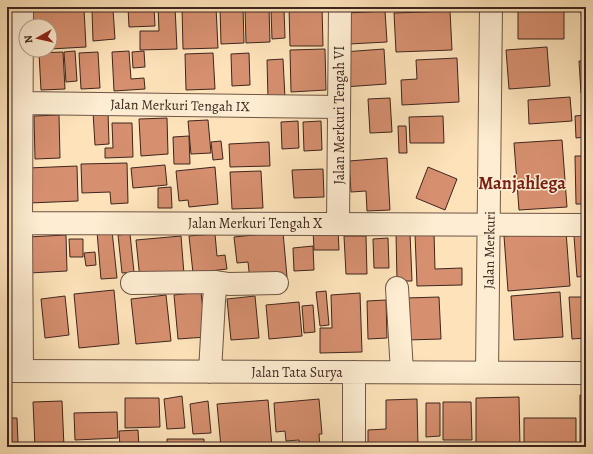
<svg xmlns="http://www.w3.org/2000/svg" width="593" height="454" font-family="Alegreya,serif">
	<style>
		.building { fill: #d68f6f; stroke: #3e261e }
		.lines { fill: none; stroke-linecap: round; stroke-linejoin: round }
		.minor-casing { stroke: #6e5545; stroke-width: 24 }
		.minor { stroke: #feedd2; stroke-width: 22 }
		.labels { text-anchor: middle; stroke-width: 3; stroke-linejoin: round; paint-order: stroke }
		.street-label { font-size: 14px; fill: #3e261e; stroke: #feedd2 }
		.district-label { font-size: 18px; font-weight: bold; fill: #7a1f14; stroke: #feedd2 }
	</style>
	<rect width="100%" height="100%" fill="#fee3ba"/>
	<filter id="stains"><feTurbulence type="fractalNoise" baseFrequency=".005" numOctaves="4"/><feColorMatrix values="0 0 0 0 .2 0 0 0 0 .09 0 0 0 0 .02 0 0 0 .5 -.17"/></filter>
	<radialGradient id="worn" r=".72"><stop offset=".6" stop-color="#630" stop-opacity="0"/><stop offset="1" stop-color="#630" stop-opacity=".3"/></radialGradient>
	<path class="building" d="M25,7h42l1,3 16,-1 2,38 -36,2v-23h-24z
		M128,7h26l1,19 -26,1z
		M158,7h17l2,42 -37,1v-19h19z
		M182,7h34l2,41 -35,1z
		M220,7h23l1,36 -23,1z
		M289,7h33l1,39h-33z
		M518,7h46v32h-46z
		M269,8l1,34 -24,1 -1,-34z
		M113,9l2,30 -22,2 -1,-31z
		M284,9l1,29 -13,1 -1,-29z
		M385,11l2,31 -38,2 -2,-31z
		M450,11l2,39 -56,2 -2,-39z
		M581,12h5v26h-3z
		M547,47l3,39 -41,3 -3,-39z
		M325,49l1,41 -35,2 -1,-42z
		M384,49l2,35 -42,3 -1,-35z
		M75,51l2,30 -11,1 -2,-30z
		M129,51l2,28 13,-1 1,11 -31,2 -2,-39z
		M144,51l1,16 -12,1 -1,-16z
		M63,52l2,37 -24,1 -2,-37z
		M98,52l2,36 -19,1 -2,-36z
		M213,53l2,36 -29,1 -1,-36z
		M249,53l1,32 -18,1 -1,-32z
		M457,58l2,44 -57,3 -1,-25 16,-1 -1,-19z
		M283,59l2,39h-17l-1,-38z
		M579,61h7v32h-5z
		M570,97l2,24 -43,3 -1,-24z
		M390,98l2,34 -22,1 -2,-34z
		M108,111l1,33 -14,1 -2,-33z
		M59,115l1,43 -25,1 -1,-43z
		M586,115v22l-10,1 -1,-22z
		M443,116l1,27h-34l-1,-26z
		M167,118l1,36 -27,2 -2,-37z
		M208,120l3,33 -20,1 -3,-33z
		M298,121l1,27 -17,1 -1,-27z
		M321,121l1,29 -18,1 -1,-29z
		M112,123h20l1,34 -28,1v-10h8z
		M398,126h8l1,27h-8z
		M189,136l1,28h-16l-1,-27z
		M562,140l5,67 -48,3 -5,-67z
		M221,141l2,18 -10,1 -2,-18z
		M269,142l1,24 -40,1 -1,-23z
		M575,156h11v48h-10z
		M387,158l3,52 -23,1 -1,-20 -15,1 -2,-31z
		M127,163l1,40 -17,1 -1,-12 -28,1 -1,-29z
		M165,165l2,20 -34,3 -2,-20z
		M77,166l1,35 -49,2 -1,-35z
		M215,167l3,37 -29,3 -1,-7 -9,1 -3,-30z
		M428,167l29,12 -12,31 -29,-12z
		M323,169l1,28 -30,1 -2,-28z
		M261,171l2,37 -31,1 -2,-37z
		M171,187l1,21h-14v-20z
		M338,229l1,21h-25l-1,-20z
		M112,231l5,47 -16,1 -4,-47z
		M566,231l4,55 -62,5 -4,-55z
		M283,232l4,45 -37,4 -2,-19 -11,1 -3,-26z
		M434,232l1,37 27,-1v17l-45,1 -2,-53z
		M396,233h14l2,48h-15z
		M130,234l4,38 -12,1 -4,-38z
		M215,234l2,22 8,-1 2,14 -34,4 -4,-37z
		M66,235l1,36 -38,2 -2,-36z
		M586,235v41l-9,1 -3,-41z
		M181,236l3,38 -44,5 -4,-39z
		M344,236h22l1,38h-21z
		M388,238l1,30h-15l-1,-29z
		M69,239h14v18h-13z
		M313,246l1,24 -20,1 -1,-23z
		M95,252l1,13 -10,1 -2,-13z
		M7,287l2,57h-2z
		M114,290l5,54 -40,4 -5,-54z
		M326,291l3,34 -9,1 -4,-34z
		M201,292l5,45 -28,2 -4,-44z
		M560,292l3,45 -49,3 -3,-44z
		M360,293l2,59 -42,1v-25h12l-1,-33z
		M166,295l5,46 -35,3 -5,-45z
		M65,296l4,39 -24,3 -4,-39z
		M255,296l4,42 -28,2 -4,-41z
		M439,297l2,42 -34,1 -1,-42z
		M569,297h17v41l-14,1z
		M386,300l1,38 -19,1 -1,-38z
		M299,302l3,34 -33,3 -3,-34z
		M313,305l2,27 -11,1 -2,-27z
		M580,395h6v52h-6z
		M182,396l3,32 -18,1 -3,-30z
		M519,397l1,50h-14v-4h-30v-45z
		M125,398h34l1,29 -35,1z
		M319,399l3,35h-3l1,13h-20l-1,-7 -13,1 -1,-10 -9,1 -2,-29z
		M417,399l1,48h-50v-17l18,-1v-29z
		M268,400l4,47h-51l-4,-43z
		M62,401l2,46h-29l-2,-45z
		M208,401l3,32 -18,1 -3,-30z
		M443,402h28l1,38h-29z
		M426,403h14v33l-14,1z
		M117,412l1,26 -43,2 -1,-27z
		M7,418h10l1,25 -11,1z
		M524,418h52v29h-52z
		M138,430l1,17h-19l-1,-16z
		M167,439h37v8h-37z"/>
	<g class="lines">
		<g class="minor-casing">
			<path id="minor" d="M22,7l-1,216 1,148
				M21,103l318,4
				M21,223l565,2
				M338,224l2,-217
				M132,283l84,-1
				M397,288l5,84
				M7,371l579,2
				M210,372l4,-72 2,-18 13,2 48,-1
				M487,372l4,-365
				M354,447v-75"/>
		</g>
		<use href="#minor" class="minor"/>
	</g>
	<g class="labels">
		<g class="street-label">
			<text transform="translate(180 105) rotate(1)" y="5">Jalan Merkuri Tengah IX</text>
			<text transform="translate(339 115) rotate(-90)" y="5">Jalan Merkuri Tengah VI</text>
			<text x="255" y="228">Jalan Merkuri Tengah X</text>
			<text transform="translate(489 250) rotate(-89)" y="5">Jalan Merkuri</text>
			<text x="297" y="377">Jalan Tata Surya</text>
		</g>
		<g class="district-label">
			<text x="522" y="189">Manjahlega</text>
		</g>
	</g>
	<rect width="593" height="454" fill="none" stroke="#fee3ba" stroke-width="24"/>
	<rect x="8" y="8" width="577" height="438" fill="none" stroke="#3e261e" stroke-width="2"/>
	<rect x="12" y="12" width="569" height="430" fill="none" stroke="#3e261e"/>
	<g transform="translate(38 38) rotate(262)"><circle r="19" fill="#feedd2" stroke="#b19d8a"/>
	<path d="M0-3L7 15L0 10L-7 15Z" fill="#8f2418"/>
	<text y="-6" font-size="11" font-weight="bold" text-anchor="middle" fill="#3e261e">N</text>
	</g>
	<rect width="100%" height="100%" filter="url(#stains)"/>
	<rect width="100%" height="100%" fill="url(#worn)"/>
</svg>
